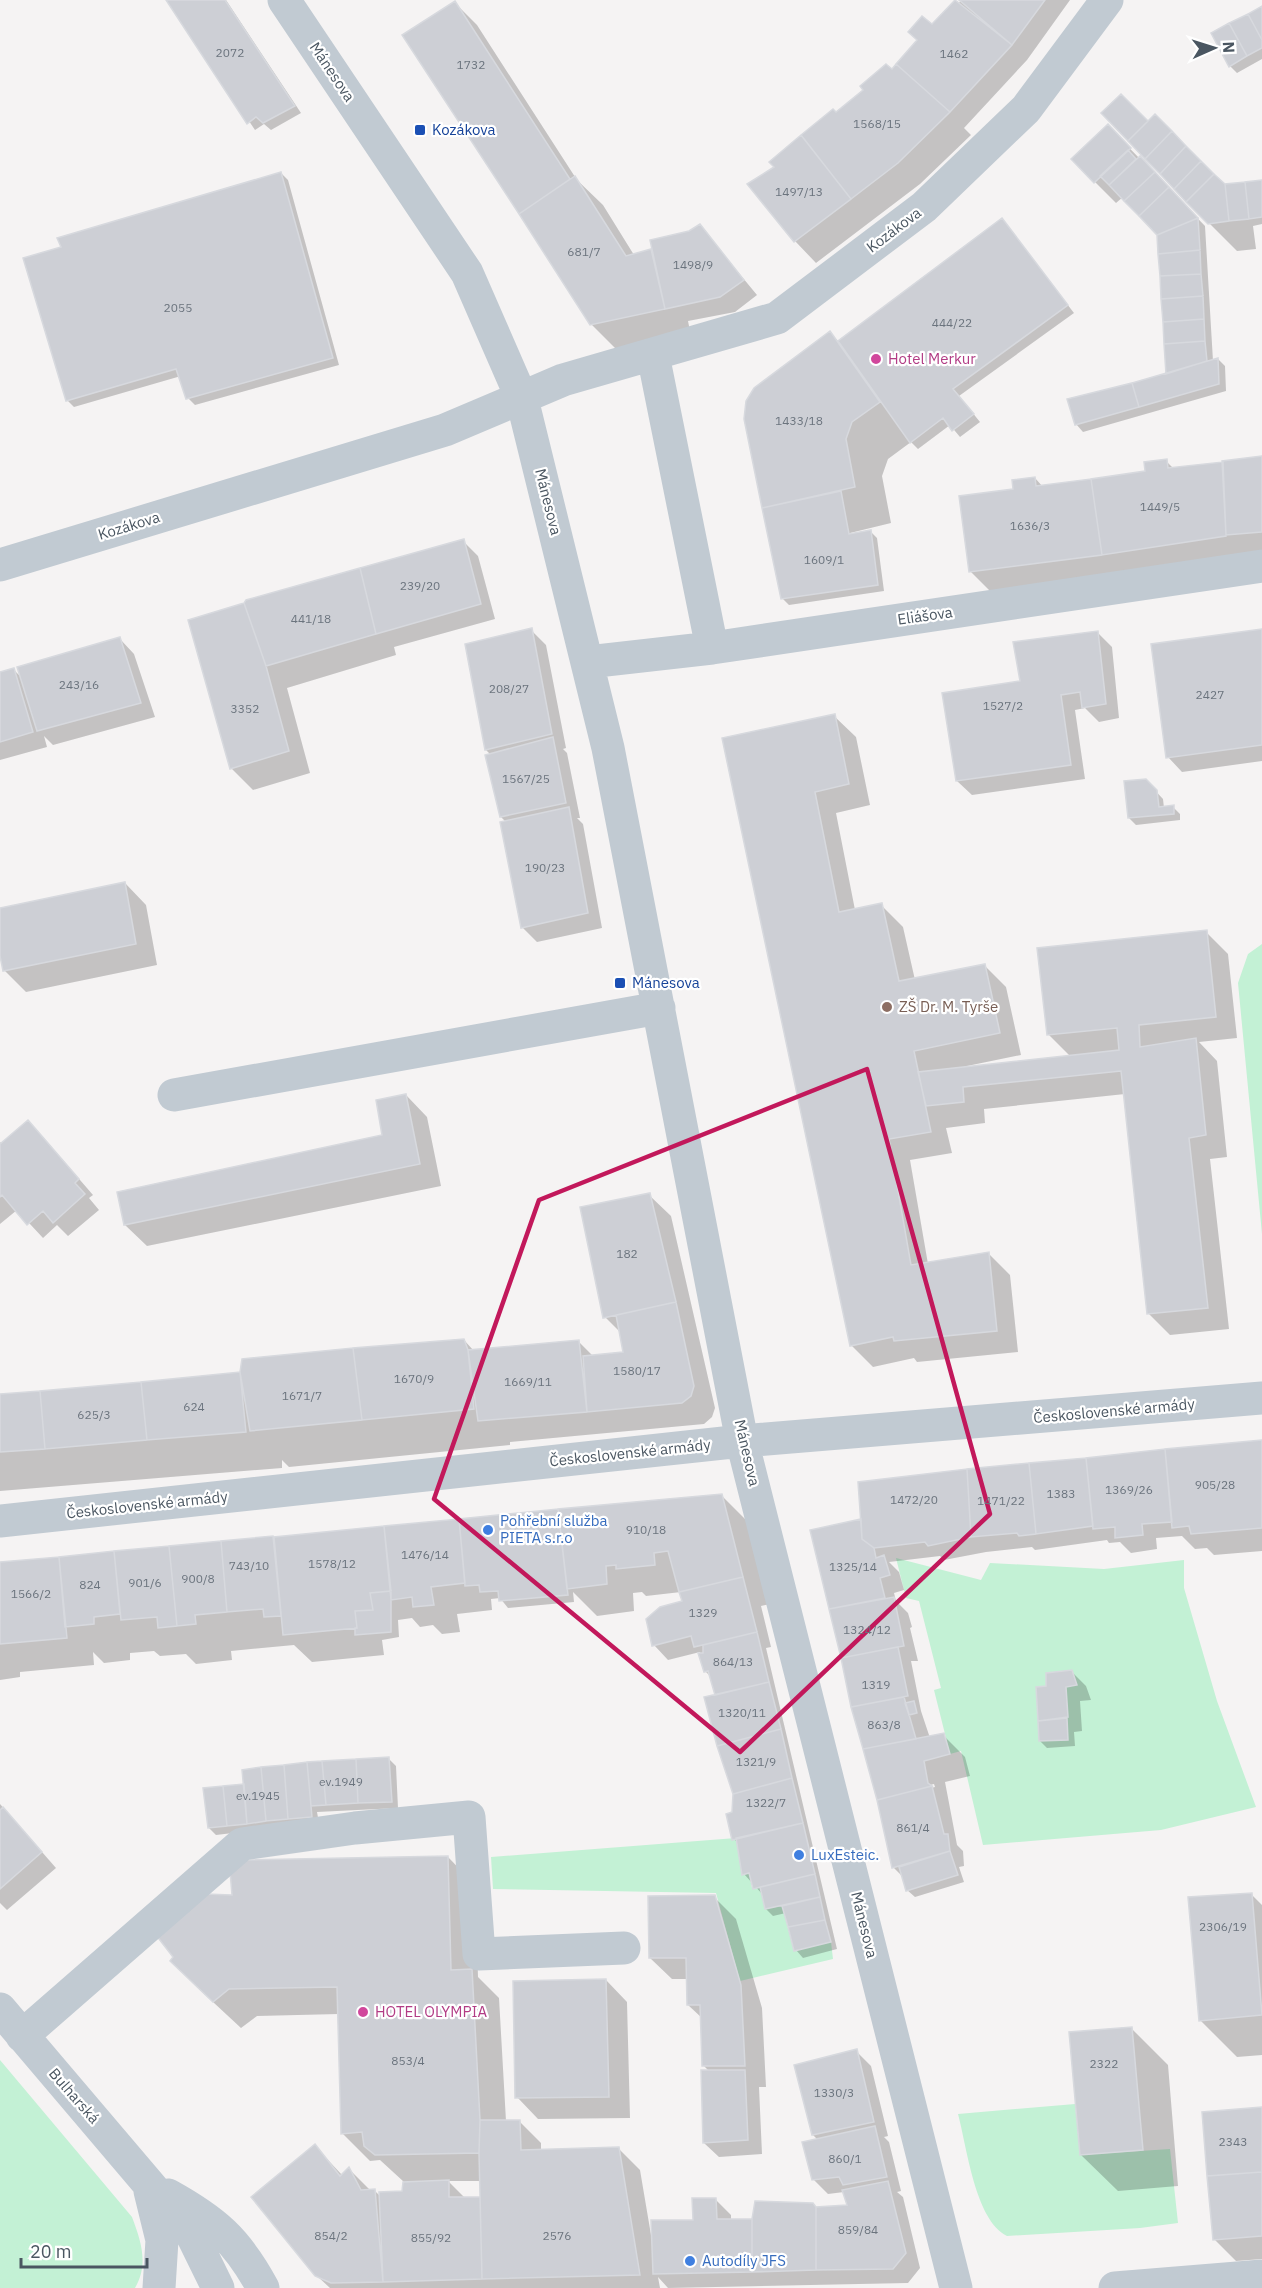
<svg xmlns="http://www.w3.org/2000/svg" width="1262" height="2288" font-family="'IBM Plex Sans',sans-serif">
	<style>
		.green { fill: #c3f1d5 }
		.shadow { fill: #0003; fill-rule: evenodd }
		.building { fill: #cdcfd5; stroke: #d7d9de; stroke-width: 1.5 }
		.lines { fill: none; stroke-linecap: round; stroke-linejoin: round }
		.minor { stroke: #c1cad2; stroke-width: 33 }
		.marked { fill: none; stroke: #c2185b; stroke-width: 4.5; stroke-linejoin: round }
		.transit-dot { fill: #1a4fb4; stroke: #fff; stroke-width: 2 }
		.hotel-dot { fill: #d1479c; stroke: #fff; stroke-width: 2 }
		.education-dot { fill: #8d6e63; stroke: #fff; stroke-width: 2 }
		.shop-dot { fill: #3f7fe0; stroke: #fff; stroke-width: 2 }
		.labels { text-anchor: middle; stroke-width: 4.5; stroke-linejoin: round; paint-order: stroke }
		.number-label { font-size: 12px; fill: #6b747e }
		.street-label { font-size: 15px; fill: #4a5661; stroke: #fff }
		.transit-label { font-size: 15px; fill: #164399; stroke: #fff; text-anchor: start }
		.hotel-label { font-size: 15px; fill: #b23c85; stroke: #fff; text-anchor: start }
		.education-label { font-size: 15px; fill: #785e54; stroke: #fff; text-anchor: start }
		.shop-label { font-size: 15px; fill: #366cbe; stroke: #fff; text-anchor: start }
	</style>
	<rect width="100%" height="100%" fill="#f5f3f3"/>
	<path class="green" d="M1262,944v290l-24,-251 10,-29z
		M896,1558l85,22 9,-17 114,6 80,-9v28l33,113 39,106 -95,23 -178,15 -22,-94 -11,3 -16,-64 7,-2 -22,-87 -13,-3z
		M736,1838l6,37 7,-2 3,15 8,-1 5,22 17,-3 12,45 37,-9 2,17 -93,22 -24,-88 -223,-4 -2,-32z
		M0,2060l132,157c9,24 17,47 3,71h-135z
		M1075,2104l5,51 90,-6 8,74 -38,5 -133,8c-32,-16 -40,-89 -49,-122z"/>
	<path class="shadow" d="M168,0h58l75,113 -30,17 -7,-6 -9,6z
		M961,0h109l-43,60 -63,68 7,7 -51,49 -104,79 -21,-22 -19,-73 60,-54 56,-43 65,-70 2,2z
		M455,3l22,22 100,155 26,25 31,50 16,-4 4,4 46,-29 57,69 -22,17 -47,9 3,15 -72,16 -28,-28 -71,-111z
		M1262,8v51l-25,14 -7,-7z
		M1148,123l76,63 38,-5v43l-9,2 3,23 -19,2 -49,-49z
		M1108,126l97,100 8,135 5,-2 7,7 1,25 -143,41 -7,-8 91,-49 -8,-141 -36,-37 -7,6 -21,-21z
		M281,173l7,7 51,185 -144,40 -7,-7 -7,-22 -107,31 -7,-7z
		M1002,220l72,93 -115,83 21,26 -20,15 -10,-12 -32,24 -7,-7 -23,17 -6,17 9,47 -41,10v3l20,-5 7,7 7,53 -95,14 -7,-7 -36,-179 84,-86 9,9z
		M1262,459v102l-264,38 -28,-28 45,-81 20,-12 8,9 103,-14 20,-12 8,8z
		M463,541l15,15 17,63 -101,28 2,8 -109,33 23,85 -57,17 -22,-22 14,-164z
		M531,630l15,15 20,103 -3,1 4,4 13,65h-3l6,6 19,104 -65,14 -15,-15 -16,-105 -5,-5 -10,-62 -5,-5 -19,-105z
		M1262,630v131l-80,11 -14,-15z
		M1098,633l14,14 7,71 -20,4 -14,-14 -10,2 10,69 -113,16 -15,-14 64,-99z
		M120,639l14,15 21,63 -102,28 -9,-9 3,11 -47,13v-87l13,-4 9,9z
		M834,716l22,21 14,68 -34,8 19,97 26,-5 22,22 12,53 70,-14 21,21 15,68 -54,11v2l104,-11 -23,-23 158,-102 22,22 9,84 -38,4 18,19 10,96 -17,2 19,170 -59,6 -22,-22 -23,-219 -141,15 1,14 -39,5 6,25 -42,7 18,104 60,-11 22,22 8,77 -101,10 -3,-4 -41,9 -21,-21 -128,-607z
		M1146,781l17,18 1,9 9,-1 7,7v6l-44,5 -7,-7z
		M125,883l21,22 11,60 -131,27 -22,-22 -4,-22v-39z
		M406,1095l21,22 14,69 -294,60 -22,-21 259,-89z
		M42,1136l51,59 -4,3 10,12 -31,26 -11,-11 -14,13 -26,-28 -17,14v-82l2,2z
		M649,1195l22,21 44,192 -3,9 -8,7 -194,18v3l-221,22 -7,-7v8l-282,23v-96l242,-21 222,-34 10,11 105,-9 14,14 31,-3 -3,-20 -16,-16z
		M1262,1442v109l-48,4 -7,-7 -12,1 -13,-13 -26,2 1,11 -26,4 -11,-11 -11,1 -2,-3 -72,10 -3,-3 -46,5 -42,8 -4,-4 -51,6 10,10 5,18 -10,3 2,8 12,12 4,14 -2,1 8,33h-7l10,50 9,27 13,-3 22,22 5,19 -25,6 12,63 6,6 1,15 -5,1 5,15 -49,15 -8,-7 -3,-12 -11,-11 -81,-336zM934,1784l1,3 -50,12 -1,-2z
		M721,1495l28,28 21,81 -9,2 10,41 -5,1 71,301 -34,9 -7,-8 -10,-37 -13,3 -7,-7 -3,-14 -19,-21 -5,-30 -5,-5 1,-46 -23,-115 -7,-7 -5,-19 -32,8 -14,-15 30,-42 -3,-11 -35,4 -4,-4 -9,1 1,18 -37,5 -24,-24 1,10 -66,6 -8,-10 -9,1 1,11 -35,4 3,18 -18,2 -9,-9 -13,2 -8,-9 -14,2 1,17 -17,3 2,15 -72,7 -18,-17 -63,6 1,9 -36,4 -10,-10 -26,2 -6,-5 -24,2v7l-26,3 -11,-11 1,13 -74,7v5l-20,3v-116z
		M1071,1671l15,15 5,14 -11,1 2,30 -8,1 1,14 -28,2 -7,-7 -3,-53h11z
		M389,1759l7,7 2,42 -81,4 2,11 -103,12 -7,-7 36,-43 -1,-14 78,-9z
		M0,1804l56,64 -49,42 -7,-7z
		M448,1857l27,28 3,92 21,21 7,123h13l22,22v8l77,-3 22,22 11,65 43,-13 22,-22 15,15v5l22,1 63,-12 33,-3 -5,-14 -16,2 -15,-15 5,-39 -5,-5 43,-84 15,15 17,70 -4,1 5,5 12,49 -4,1 6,5 17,71 -12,15 -240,5 -10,-11 2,11h-330l-14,-13 -1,-129 27,29 7,-6 22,22h4l6,6 23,-5v-10l-24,-22 -10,1 -28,-28 -3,-119 -82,2 -16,12 -42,-39 34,-92zM448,2181h34v17h-17z
		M1251,1894l11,11v150l-25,2 -36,-36z
		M714,1897l22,22 26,89 4,79h-7l3,67 -43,3 -15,-14 5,-72 -6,-6 -1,-47 -14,-13v-26h-16l-22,-21z
		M606,1980l21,22 3,116 -92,1 -21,-22z
		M1131,2028l37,37 10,121 -60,5 -37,-36z
		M1262,2108v151l-26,2 -22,-22z"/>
	<path class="building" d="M166,0h59l70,106 -32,17 -7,-6 -9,7z
		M955,0l57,45 -62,67 -54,-48 21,-24 -9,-8 14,-16 10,8z
		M959,0h86l-33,45z
		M455,1l115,178 -51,35 -117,-179z
		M1262,6v34l-14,-26z
		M1248,14l14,26v8l-15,8 -18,-33z
		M1229,23l18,33 -18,11 -18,-34z
		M886,64l6,5 4,-5 54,48 -52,51 -47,36 -50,-64 32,-26 3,3 27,-22 -3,-4z
		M1121,94l27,27 -20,20 -27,-28z
		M1155,114l17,17 -27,28 -17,-18z
		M1108,124l23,24 -37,35 -23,-24z
		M1172,131l14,15 -26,28 -15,-15z
		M801,135l50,64 -57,43 -47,-58 27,-17 -5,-5z
		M1186,146l15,15 -27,28 -14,-15z
		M1128,150l8,9 -27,26 -9,-9z
		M1140,156l15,16 -31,29 -15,-16z
		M1201,161l13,13 -28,28 -12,-13z
		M281,172l52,186 -147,41 -10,-30 -110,32 -43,-143 38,-11 -4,-9z
		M1155,172l14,15 -30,29 -15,-15z
		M1214,174l11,10 4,37 -21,3 -22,-22z
		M575,176l51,80 25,-7 14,60 -75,16 -71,-111z
		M1262,180v37l-13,2 -4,-37z
		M1245,182l4,37 -20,2 -4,-37z
		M1169,187l29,31 -41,17 -18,-19z
		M1002,218l66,87 -115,84 21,25 -22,17 -9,-13 -33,25 -72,-102z
		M1198,218l2,32 -42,4 -1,-19z
		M700,224l44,56 -24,17 -55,12 -15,-69 39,-9z
		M1200,250l1,24 -41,2 -2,-22z
		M1201,274l2,22 -42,3 -1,-23z
		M1203,296l1,23 -41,3 -2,-23z
		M1204,319l1,22 -41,3 -1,-22z
		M830,331l50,71 -28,20 -6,17 9,48 -93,21 -18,-89 2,-18 8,-13z
		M1205,341l2,20 -41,13 -2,-30z
		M1218,358l1,26 -80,23 -7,-24z
		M1132,383l7,24 -64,18 -8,-26z
		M1262,456v76l-36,3 -4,-74z
		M1167,459l1,9 55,-6 3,74 -124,19 -11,-76 54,-8 -1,-9z
		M1035,477l1,9 55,-7 11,76 -133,17 -10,-76 54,-7 -1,-9z
		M841,491l8,43 22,-4 7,55 -97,14 -19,-91z
		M464,539l17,65 -105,30 -16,-66z
		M360,568l16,66 -110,32 -22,-63 2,-3z
		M244,603l22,63 23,85 -59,18 -42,-149z
		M532,628l20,106 -67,16 -20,-106z
		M1262,629v116l-96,13 -15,-114z
		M1098,631l8,73 -24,4 -2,-16 -19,3 10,70 -115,16 -14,-88 78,-12 -7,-39z
		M120,637l21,66 -104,28 -20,-64z
		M14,668l19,64 -33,10v-70z
		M835,714l14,70 -34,8 24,120 43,-9 17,78 86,-17 15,69 -86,18 17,81 -42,7 22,126 78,-13 8,79 -103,10 -1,-4 -43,9 -128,-608z
		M553,737l13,66 -66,14 -15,-62z
		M1146,779l11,11 2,17 15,-2v9l-46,4 -4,-37z
		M569,807l19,106 -67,15 -21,-106z
		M125,882l11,62 -133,27 -3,-15v-48z
		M1207,930l9,87 -77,8 1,22 56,-9 10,97 -17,3 19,170 -61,6 -26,-243 -158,16 1,15 -38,4 -8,-34 201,-22 -2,-22 -70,7 -10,-87z
		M406,1094l14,70 -296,61 -7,-33 265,-57 -6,-35z
		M28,1120l51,59 -4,4 10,11 -32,29 -10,-12 -16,14 -25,-30 -2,2v-53z
		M650,1193l26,109 -73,16 -23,-111z
		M676,1302l18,84 -3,10 -9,7 -95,9 -4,-56 40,-4 -7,-37z
		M464,1339l4,11 6,59 -112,11 -9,-72z
		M579,1340l8,72 -109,9 -10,-71z
		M353,1348l9,72 -112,11 -10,-59 2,-13z
		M240,1372l6,60 -99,8 -6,-58z
		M141,1382l6,58 -102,9 -5,-58z
		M40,1391l5,58 -45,3v-58z
		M1262,1440v88l-71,6 -2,-8 -17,2 -7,-79z
		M1165,1449l7,73 -30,2 1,11 -28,3v-11l-22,2 -7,-71z
		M1086,1458l7,68 -57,8 -7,-71z
		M1029,1463l7,71 -17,2 -2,-3 -46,4 -4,-68z
		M967,1469l4,68 -43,9 -3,-4 -51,6 -12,-9 -4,-57z
		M722,1494l21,83 -64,15 -11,-41 -14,2 1,12 -39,4v-4l-10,1 1,18 -40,5 -9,-80z
		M558,1509l10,86 -69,6 -1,-10 -18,1 -1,-7 -14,1 -6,-67z
		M459,1519l6,64 -34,4 3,18 -21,2 -1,-10 -21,3 -7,-74z
		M861,1519l1,20 12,9 2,10 8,-3 6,20 -10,3 5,20 -56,11 -19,-79z
		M384,1526l7,65 -21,2 3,17 -18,1 2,17 -74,7 -9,-98z
		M273,1536l8,80 -17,1 -1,-8 -36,3 -6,-71z
		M221,1541l6,71 -32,3 1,9 -19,2 -8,-80z
		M169,1546l8,80 -19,2 -1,-11 -36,3 -7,-69z
		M114,1551l6,63 -26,3v7l-29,3 -6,-70z
		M59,1557l8,81 -67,6v-82z
		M743,1577l14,55 -63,15 -3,-11 -39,10 -6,-27 14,-12 22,-6 -3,-9z
		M391,1591v41l-36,3v-7h2l-2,-17 18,-1 -3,-17z
		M894,1597l10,49 -63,12 -12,-49z
		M757,1632l12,50 -54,13 -7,-24 -4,1 -6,-19h5v-8z
		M898,1647l10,49 -57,11 -10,-49z
		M1072,1670l5,15 -11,2 2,30 -30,4 -2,-34 10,-1v-13z
		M769,1682l12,47 -64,17 -13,-49z
		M904,1697l12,42 -53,10 -12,-42z
		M914,1701l3,12 -8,2 -4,-12z
		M1067,1718l1,22 -29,1 -1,-20z
		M781,1729l11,49 -59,16 -16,-48z
		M944,1733l6,21 -26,7 4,22 4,3 -55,14 -14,-51z
		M389,1757l3,45 -34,1 -2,-44z
		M356,1759l2,44 -32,2 -4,-44z
		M322,1761l4,44 -15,1 -4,-44z
		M307,1762l5,55 -24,2 -4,-54z
		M284,1765l4,54 -22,2 -5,-54z
		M261,1767l5,54 -19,3 -5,-54z
		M792,1778l11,45 -71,17 -6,-26 6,-2 1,-18z
		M244,1784l3,40 -20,2 -4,-40z
		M223,1786l4,40 -19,2 -5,-40z
		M932,1786l12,48h4l2,17 -58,17 -15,-68z
		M3,1807l39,45 -42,37v-79z
		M803,1823l12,51 -62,15 -4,-16 -7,2 -6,-37z
		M950,1851l8,24 -52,16 -7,-24z
		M448,1856l3,114 21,-1 8,151 -1,33 -104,2 -11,-9 -2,-14 -21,2 -4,-147 -108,2 -16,13 -43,-41 3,-4 -17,-22 49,-41 27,1 -2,-24 12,-11z
		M815,1874l5,23 -55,12 -5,-22z
		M1252,1893l10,122 -63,6 -11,-124z
		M715,1895l26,90 4,81h-43l-2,-61h-13l-1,-47h-37l-1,-62z
		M820,1897l5,23 -37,7 -6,-21z
		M825,1920l6,22 -37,9 -6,-24z
		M606,1979l3,118 -94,1 -2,-117z
		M1132,2027l11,123 -63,5 -11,-123z
		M857,2049l17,73 -62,13 -18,-70z
		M701,2070h44l3,70 -45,3z
		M1262,2107v65l-55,4 -5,-64z
		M480,2120h40l1,30 98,-3 21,128 -158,4 -3,-126z
		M875,2126l12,51 -44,8 -4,-8 -27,3 -10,-38z
		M315,2144l25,32 9,-9 12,23 14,-1 8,93 -52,1 -16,-7 -64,-79z
		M1262,2172v64l-49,4 -6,-64z
		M449,2180v17h31l2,82 -99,3 -4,-90 23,-1 1,-9z
		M888,2181l18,72 -13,16 -77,1v-63l31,-2 -5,-15z
		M692,2198h24l1,21h35v53l-99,2 -2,-54h42z
		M755,2201l58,2 3,4v63l-64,2v-53z"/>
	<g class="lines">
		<path class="minor" d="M284,0l183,273 55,126 86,349 134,693 214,847
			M653,355l59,293
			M0,565l445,-135 118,-50 214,-62 147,-111 102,-98 81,-109
			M588,662l124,-14 550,-82
			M174,1095l485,-87
			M0,1521l742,-80 520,-43
			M0,2009l192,226 26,53
			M22,2036l220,-192 113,-16 114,-11 10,137 145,-6
			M150,2191l12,49 -3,48
			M168,2195c47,26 69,45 95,93
			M1115,2288l147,-12"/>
	</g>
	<path class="marked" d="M867,1069l123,445 -250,238 -306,-253 105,-299z"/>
	<g class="transit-dot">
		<rect x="414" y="124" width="12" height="12" rx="3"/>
		<rect x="614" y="977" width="12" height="12" rx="3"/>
	</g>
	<g class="hotel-dot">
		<circle cx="876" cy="359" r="6"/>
		<circle cx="363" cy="2012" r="6"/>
	</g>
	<circle class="education-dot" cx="887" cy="1007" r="6"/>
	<g class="shop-dot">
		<circle cx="488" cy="1530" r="6"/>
		<circle cx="799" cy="1855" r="6"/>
		<circle cx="690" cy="2261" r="6"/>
	</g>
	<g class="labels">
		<g class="number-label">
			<text x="230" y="57">2072</text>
			<text x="954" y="58">1462</text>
			<text x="471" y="69">1732</text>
			<text x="877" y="128">1568/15</text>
			<text x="799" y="196">1497/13</text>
			<text x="584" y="256">681/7</text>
			<text x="693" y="269">1498/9</text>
			<text x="178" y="312">2055</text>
			<text x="952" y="327">444/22</text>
			<text x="799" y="425">1433/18</text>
			<text x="1160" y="511">1449/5</text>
			<text x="1030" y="530">1636/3</text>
			<text x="824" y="564">1609/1</text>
			<text x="420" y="590">239/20</text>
			<text x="311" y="623">441/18</text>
			<text x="79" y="689">243/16</text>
			<text x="509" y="693">208/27</text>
			<text x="1210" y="699">2427</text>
			<text x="1003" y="710">1527/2</text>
			<text x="245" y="713">3352</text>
			<text x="526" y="783">1567/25</text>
			<text x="545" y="872">190/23</text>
			<text x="627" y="1258">182</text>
			<text x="637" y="1375">1580/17</text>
			<text x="414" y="1383">1670/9</text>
			<text x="528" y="1386">1669/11</text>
			<text x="302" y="1400">1671/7</text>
			<text x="194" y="1411">624</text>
			<text x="94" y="1419">625/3</text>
			<text x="1215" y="1489">905/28</text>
			<text x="1129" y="1494">1369/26</text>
			<text x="1061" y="1498">1383</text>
			<text x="914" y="1504">1472/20</text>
			<text x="1001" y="1505">1471/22</text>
			<text x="646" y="1534">910/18</text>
			<text x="425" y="1559">1476/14</text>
			<text x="332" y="1568">1578/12</text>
			<text x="249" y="1570">743/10</text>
			<text x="853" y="1571">1325/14</text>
			<text x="198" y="1583">900/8</text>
			<text x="145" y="1587">901/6</text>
			<text x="90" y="1589">824</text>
			<text x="31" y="1598">1566/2</text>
			<text x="703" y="1617">1329</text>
			<text x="867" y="1634">1324/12</text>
			<text x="733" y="1666">864/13</text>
			<text x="876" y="1689">1319</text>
			<text x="742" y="1717">1320/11</text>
			<text x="884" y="1729">863/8</text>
			<text x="756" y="1766">1321/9</text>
			<text x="341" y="1786">ev.1949</text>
			<text x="258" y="1800">ev.1945</text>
			<text x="766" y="1807">1322/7</text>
			<text x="913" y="1832">861/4</text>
			<text x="1223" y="1931">2306/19</text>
			<text x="408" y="2065">853/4</text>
			<text x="1104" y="2068">2322</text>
			<text x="834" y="2097">1330/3</text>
			<text x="1233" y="2146">2343</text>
			<text x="845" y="2163">860/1</text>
			<text x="858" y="2234">859/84</text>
			<text x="331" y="2240">854/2</text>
			<text x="557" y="2240">2576</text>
			<text x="431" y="2242">855/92</text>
		</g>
		<g class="street-label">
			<text transform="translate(332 72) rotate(56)" y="5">Mánesova</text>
			<text transform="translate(894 230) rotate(-37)" y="5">Kozákova</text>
			<text transform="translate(548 502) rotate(76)" y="5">Mánesova</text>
			<text transform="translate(129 526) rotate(-17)" y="5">Kozákova</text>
			<text transform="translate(925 616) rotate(-8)" y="5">Eliášova</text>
			<text transform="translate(1114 1411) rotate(-5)" y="5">Československé armády</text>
			<text transform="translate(630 1453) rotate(-6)" y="5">Československé armády</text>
			<text transform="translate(747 1453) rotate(77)" y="5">Mánesova</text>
			<text transform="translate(147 1505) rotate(-6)" y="5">Československé armády</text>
			<text transform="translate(864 1925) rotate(76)" y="5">Mánesova</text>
			<text transform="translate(74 2096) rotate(49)" y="5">Bulharská</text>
		</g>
		<g class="transit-label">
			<text x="432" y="135">Kozákova</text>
			<text x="632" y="988">Mánesova</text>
		</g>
		<g class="hotel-label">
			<text x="888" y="364">Hotel Merkur</text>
			<text x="375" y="2017">HOTEL OLYMPIA</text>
		</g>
		<g class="education-label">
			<text x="899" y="1012">ZŠ Dr. M. Tyrše</text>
		</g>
		<g class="shop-label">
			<text x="500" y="1526">Pohřební služba<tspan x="500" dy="17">PIETA s.r.o</tspan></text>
			<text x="811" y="1860">LuxEsteic.</text>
			<text x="702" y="2266">Autodíly JFS</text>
		</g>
	</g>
	<g transform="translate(1214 48) rotate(87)" stroke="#ffffff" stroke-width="4.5" paint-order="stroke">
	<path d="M0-4.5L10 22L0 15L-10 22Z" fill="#4a5661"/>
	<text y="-9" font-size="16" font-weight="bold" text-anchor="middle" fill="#4a5661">N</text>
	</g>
	<path d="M21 2258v9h126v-9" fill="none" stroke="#4a5661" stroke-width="3"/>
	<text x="30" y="2258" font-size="18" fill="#4a5661" stroke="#ffffff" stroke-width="4.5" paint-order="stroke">20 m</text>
</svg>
